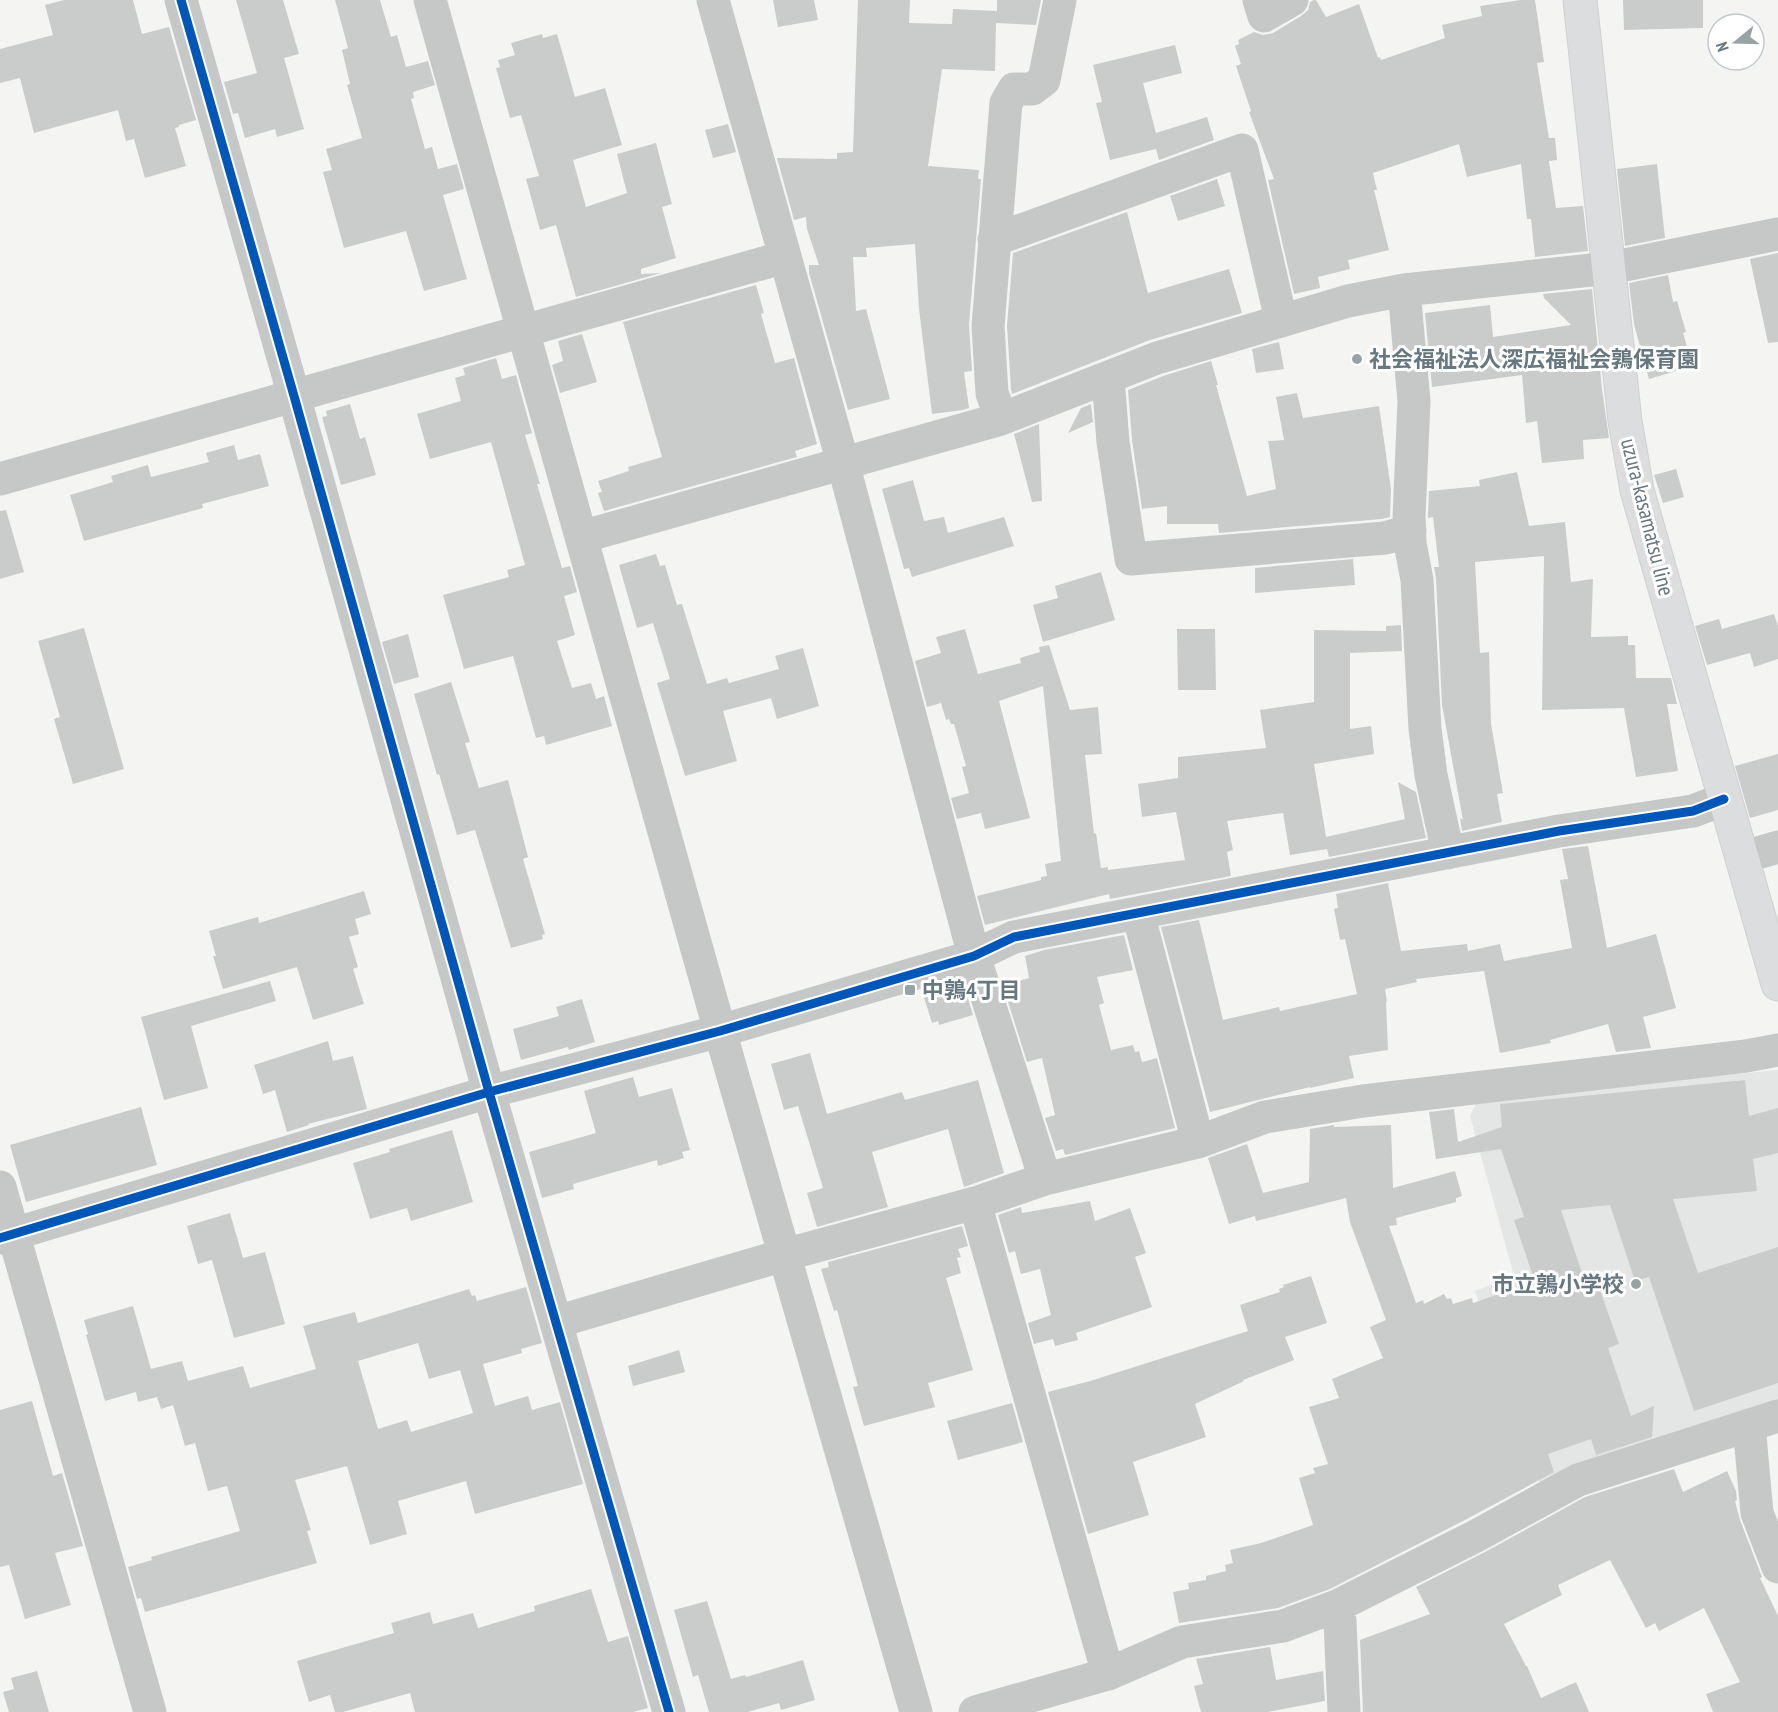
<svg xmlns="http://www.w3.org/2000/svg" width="1778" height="1712" font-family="'PT Sans Narrow','Noto Sans JP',sans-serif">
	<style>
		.built { fill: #e4e5e5 }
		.building { fill: #cacccc; fill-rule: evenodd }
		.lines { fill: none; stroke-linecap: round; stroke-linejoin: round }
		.major-casing { stroke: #cfd0d0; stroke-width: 35 }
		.minor { stroke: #c6c8c8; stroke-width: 33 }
		.major { stroke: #dcddde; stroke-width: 33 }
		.cycleway-casing { stroke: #fff; stroke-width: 13 }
		.cycleway { stroke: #0057b8; stroke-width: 9 }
		.poi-dot { fill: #98a3a8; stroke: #fff; stroke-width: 2 }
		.labels { text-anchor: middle; stroke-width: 6; stroke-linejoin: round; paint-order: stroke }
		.poi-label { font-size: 22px; font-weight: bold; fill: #67777f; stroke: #fff; text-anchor: start }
		.street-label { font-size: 22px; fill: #67777f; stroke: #fff }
	</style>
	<rect width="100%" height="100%" fill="#f4f4f3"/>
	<path class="built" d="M1778,1070v338l-237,79 -66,-196 39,-15 -44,-160 9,-18z"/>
	<path class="building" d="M64,0h69l9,34 27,-7 27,93 -17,5v2l-4,1 11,38 -41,12 -11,-39 -8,2 -8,-31 -84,23 -14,-55 -20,5v-34l53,-14 -8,-30z
		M236,0h47l16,54 -15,4 20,71 -27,8 -2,-8 -30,9 -7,-25 -5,1 -9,-32 33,-9z
		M335,0h45l11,37 6,-2 9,32 22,-6 7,24 -22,7 1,6 -3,1 14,50 7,-2 6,22 19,-5 7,25 -21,6 24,84 -43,12 -18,-60 -62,17 -21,-76 9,-2 -6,-21 36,-11 -15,-53 3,-1 -8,-34 6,-2z
		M773,0h41l4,20 -40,7z
		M858,0h52l-1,23 43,1 1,-15 44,2v-11h44l-5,25 -40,-2 -1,48 -53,-2 -14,97 51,4 -1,9h3l-12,146 3,46 -8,1 5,36 -6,2 -31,4 -13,-105 -4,-65 -49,4 1,9h-14l3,54 10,-2 24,90 -42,11 -39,-137v-8h10l-12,-36 -1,-12 -12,3 -17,-62 60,1v-6l16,-1z
		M1314,0h2l10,17 33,-13 19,54 2,-1 1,3 64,-22 -3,-13 40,-9 -2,-10 41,-6h14l9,62 -7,1 12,75h6l2,22 -8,1 7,47 27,-2 5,45 -53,6 -4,-38h-4l-6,-55 -54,13 -8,-33 -86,29 4,17h-3l15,60 -41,10 2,9 -32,8 2,11 -26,6 -26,-114 6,-1 -25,-67 2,-1 -15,-45 5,-2 -6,-18 4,-2 -1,-4 16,-8 9,3 10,-2 28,-17 7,-6 2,-8z
		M1623,0h80v28l-79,2z
		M542,34l1,4 14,-4 18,63 30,-9 17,57 -49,15 13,47 41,-14 -10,-39 39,-11 16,61 -10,3 14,51 -35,11v5l20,-1 -85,24 -20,-72 -16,5 -14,-51 13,-3 -18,-61 -11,3 -14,-50 4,-1 -2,-7 17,-5 -4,-12z
		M1175,45l7,28 -39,10 13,50 51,-16 7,23 -55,20 -3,-11 -46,11 -14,-57 6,-1 -9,-37z
		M728,124l8,28 -23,6 -8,-28z
		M1657,164l8,74 -40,8 -8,-77z
		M1217,179l8,27 -47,15 -8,-25z
		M1127,212l21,81 81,-24 13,44 -92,27 -138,54 -1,-5 -4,-63 6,-73z
		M1778,253v89l-10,1 -18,-84z
		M1668,275l5,27 4,-1 9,31 -3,1 10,33 -44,13 -15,-55 -5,-41z
		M756,285l8,28 -3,1 14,49 19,-5 23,86 -22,7 2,6 -193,54 -6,-18 4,-1 -4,-11 31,-10 -1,-4 34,-10 -39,-135z
		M1592,289l10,100 7,49 -26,2 1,19 -42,4 -5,-42 -11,2 -4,-48 -90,12 -7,-74 65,-8 3,32 78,-12 -27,-27 -1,-4z
		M582,334l15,48 -37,11 -8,-28 11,-4 -5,-20z
		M1279,342l5,27 -28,4 -4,-24z
		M496,358l6,21 14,-4 16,58 -7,2 15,49h-3l25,84 8,-2 7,26 -13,4 11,39 -18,6 15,47 19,-5 5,16 8,-3 8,30 -66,19 -2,-9 -8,2 -23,-82 -49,13 -21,-74 66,-18 -2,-7 18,-5 -34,-123 -61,17 -13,-45 44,-13 -6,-23 10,-3 -2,-7z
		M1211,361l7,24h-2l31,111 29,-7 -8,-48 16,-1 -8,-43 21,-4 6,25 76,-12 12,83 -1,28 -8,2 -163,14 -1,-9h-51v-18l-25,3 -10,-69 -4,-50 35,-14z
		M350,404l10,35 5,-2 11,38 -35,10 -19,-68 5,-1 -1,-5z
		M1091,404l2,18 -25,11 13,-25z
		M1039,424l3,77 -10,1 -18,-68z
		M234,445l4,15 22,-6 9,32 -67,18 1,4 -119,33 -14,-46 43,-13 -2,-6 37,-11 3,12 58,-15 -3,-9z
		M1676,469l8,28 -21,6 -9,-28z
		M1517,472l12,54 36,-4 6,60 22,-3 -2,58 37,-1v9h7l1,33h35l6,26h-10l11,67 -42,6 -12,-69 -82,2 2,-154 -69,6 5,91 9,-1 2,72 12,69 -6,1 5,28 -40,9 -2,-13 3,2 -21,-115 -6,-126 -2,-12h5l-6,-50 -5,1 1,-27 51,-5 -1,-6z
		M913,480l11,41 20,-4 4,16 56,-16 10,29 -102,31 -3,-9 -5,1 -22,-80z
		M6,510l18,62 -24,7v-68z
		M656,554l4,12 5,-1 12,40 5,-1 25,80 20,-6 2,5 50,-14 -4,-13 28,-8 16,58 -42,13 -6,-21 -48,13 14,50 -52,15 -28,-93 13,-4 -17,-56 -16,5 -18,-63z
		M1353,559l2,26 -100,8v-25z
		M1101,572l14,48 -72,22 -10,-37 25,-7 -3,-12z
		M1774,614l4,12v33l-24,8 -4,-14 -43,12 -12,-39 24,-7 3,10z
		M1401,625l1,26 -52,2v76l21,-3 3,28 -60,10 12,73 79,-18 -7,-37 18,10 10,46 -97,19 -2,-8 -37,6 -7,-42 -56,8 6,29 -6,2 4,24 -121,23 -1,-5 -124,31 -8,-29 64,-16v-3l6,-1 -2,-12 16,-3 -18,-175 -44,15 31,117 -45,11 -4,-16 -24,6 -6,-21 18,-5 -7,-26 4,-1 -12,-42h-3l-2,-5 -3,1 -5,-17 -14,4 -12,-46 26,-8 -5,-16 29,-8 13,45 43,-11 -1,-5 20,-6 -1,-5 10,-2 21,65 28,-3 4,47 -17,1 9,79 2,-1 5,35 7,-1v3l77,-10 -9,-48 -34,5 -4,-33 40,-6v-21l88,-9 -6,-38 54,-8v-72l72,1v-5z
		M84,628l40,141 -51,15 -19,-65 6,-2 -22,-76z
		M1177,629h38l1,61h-38z
		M408,634l11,43 -25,7 -12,-42z
		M451,682l19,60 -5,1 14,45 29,-8 20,77 -5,2 22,75 -3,1 1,4 -32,9 -36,-118 -18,5 -18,-61 -2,1 -23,-81z
		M1778,754v56l-28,8 -15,-52z
		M1588,846l19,102 49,-14 20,74 -33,9 8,31 -35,4 -8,-28 -58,16 1,3 -51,10 -16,-82 -68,8 1,3 -32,7 2,13h-1l2,48 -39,6 5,22 -44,10v-1l-100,25 -49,-185 38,-7 24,100 56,-13 1,4 77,-17 -12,-55 -5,1 -6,-31 4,-1 -2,-14 52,-11 13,68 66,-7 1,7 32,-7 4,17 68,-13 -12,-68 8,-1 -6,-30z
		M364,891l7,23 -16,5 4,15 -10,3 9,30 -5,2 11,35 -51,16 -16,-53 -74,22 -10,-33h3l-7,-25 49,-14 1,6z
		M1124,935l9,35 -36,7 7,26 -5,2 12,45 22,-5 2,7 4,-1 3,11 15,-4 18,70 -110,27 -2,-6 -7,2 -11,-33 10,-3 -13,-57 -15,4 -24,-76 26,-8 -4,-22 19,-6z
		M962,979l11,36 -34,10 -1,-4 -6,2 -10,-32z
		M270,981l6,20 -85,25 17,62 -44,12 -23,-83z
		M582,999l13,43 -26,8 -1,-3 -47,13 -8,-31 46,-13 -3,-9z
		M328,1041l5,20 20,-5 14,53 -59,15 1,1 -22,7 -12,-42 -12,4 -9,-29z
		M810,1053l17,61 75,-22 3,8 73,-20 26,93 -40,14 -16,-58 -76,23 16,55 -71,20 -10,-34 16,-5 -25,-82 -14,4 -13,-46z
		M633,1077l6,20 33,-9 18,62 -8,2 2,6 -26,8 -1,-6 -84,24 1,5 -32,9 -13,-46 67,-19 -12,-42z
		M1745,1080l4,36 29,-8v45l-25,6 4,32 -84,8 25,74 80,-26v136l-84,28 -45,-134 -14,4 -25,-76 -49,5 22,66 11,-3 25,71 -11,4 23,68 23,-10 -2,31 -56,18 -5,-16 -43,15 6,18 -87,47 -137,70 -52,19 -99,15 -6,-31 16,-3 -1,-6 18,-3v-4l20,-5 -1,-6 8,-2 -3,-13 31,-7 52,-18 -14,-47 16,-5 -2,-5 15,-4 -19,-57 30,-9 -7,-19 51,-21 -13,-31 16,-7 -36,-98 -4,-24 -90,23 -1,-5 -26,8 -21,-66 39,-14 16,49 46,-11 1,-53 24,-4v2l57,-2 2,63 62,-17 7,25 -6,2v4l-60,16 1,7 -8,1 27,77 7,-3 1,4 20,-10 3,5 4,-1 2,6 19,-6 1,5 44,-15 -2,-6 18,-6 -19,-56 10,-3 -23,-68 -65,10 -7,-47 25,-3 4,33 44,-15 -2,-23z
		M141,1107l16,58 -131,37 -16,-57z
		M452,1130l21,72 -62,19 -4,-13 -37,11 -17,-56 37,-11 -1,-3z
		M1090,1201l5,20 35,-13 16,45 -11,4 17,50 -76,26 2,7 -23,6 -2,-7 -19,5 -6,-21 23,-8 -11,-46 -19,5 -6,-23 -6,2 -11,-38 23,-8 1,6z
		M230,1213l13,45 22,-6 20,72 -51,14 -22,-78 -14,4 -11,-38z
		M962,1226l6,20 -10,3 3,8 -4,1 4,15 -15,5 27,92 -45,13 7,24 -71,19 -11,-39 5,-1 -21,-76 -3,1 -13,-42 8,-2 -1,-5z
		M1311,1276l16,47 -42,14 9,23 -51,20 1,1 -49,23 11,33 -73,25 16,53 -61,19 -40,-142 42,-11 158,-50 -8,-26 40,-13 -1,-3 5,-2 -1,-2z
		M526,1287l16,56 -21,6 1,4 -39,11 12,42 33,-10 4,14 28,-8 23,82 -108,30 -9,-33 -68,20 9,33 -37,11 -23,-79 -52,14 16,50 -4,1 10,32 -172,49 -4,-14 -4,1 -9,-32 24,-7 -1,-3 89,-26 -13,-45 -19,5 -13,-48 -10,3 -12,-41 -12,4 -4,-12 -19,5 -2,-10 -31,9 -19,-66 2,-1 -4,-14 49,-14 18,63 31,-8 6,20 55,-15 7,22 66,-19 -13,-43 52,-14 3,11 111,-34 3,7 3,-1 2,6zM418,1343l11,36 31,-9 13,43 -62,19 -4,-12 -29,9 -20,-68z
		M679,1350l6,22 -52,14 -5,-20z
		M32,1401l21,75 9,-3 21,73 -28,7 16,52 -46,14 -16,-54 -9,2v-157z
		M1012,1403l11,39 -65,18 -11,-39z
		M1674,1469l9,23 44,-21 9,20 1,9 -2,1 5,19 22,57 -2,1 18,38v96h-65l-7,-18 34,-12 -36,-74 -45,23 -4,-8 -9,5 -36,-68 -52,25 4,10 -58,29 22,42h1l14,32 35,-16 13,30h-226l-3,-72 70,-26 -14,-27 69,-35 100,-55z
		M591,1589l17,53 20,-6 20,72 -15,4h-218l-5,-19 -67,19h-8l-5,-17 -21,7 -12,-41 97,-28 -3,-10 39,-11 3,12 40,-11 5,15 57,-17 -1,-5z
		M707,1601l24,78 14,-4 1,2 57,-17 12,40 -34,10 -2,-7 -31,9h-39l-11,-37 -5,2 -19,-67z
		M1270,1647l6,33 47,-9 2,30 -57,11h-67l-7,-26 9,-2 -7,-25z
		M37,1671l12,41h-40l-6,-20 11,-3 -3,-11z"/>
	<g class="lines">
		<g class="major-casing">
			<path id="major" d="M1580,0l45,421 12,69 141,494"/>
		</g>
		<path class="minor" d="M181,0l113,396 195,696 180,620
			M430,0l290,1031 196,681
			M713,0l130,463 131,493 71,223
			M1259,0l5,16 28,-16
			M994,240l248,-90 39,170
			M1404,290l10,111 -5,116 1,26 7,37 8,149 6,46 17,78
			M1108,378l5,64 18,117 254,-21 25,-7
			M1001,419l-9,-26 -4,-67 18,-223 8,-14h18l12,-9 16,-80
			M0,479l785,-222
			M581,537l420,-118 156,-61 191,-57 56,-11 206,-22 168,-34
			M1743,857l35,-10
			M1138,913l60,229 67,-25 98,-16 383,-45 32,-6
			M0,1187l150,525
			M975,1203l133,471
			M0,1238l489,-146 231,-61 254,-75 40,-19 545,-106 134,-20 31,-12
			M556,1322l228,-67 191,-52 70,-24 153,-37
			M1749,1425l8,88 21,54
			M1337,1606l3,15 4,91
			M975,1712l133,-38 74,-32 101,-16 54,-20 139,-70 102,-56 200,-64"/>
		<use href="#major" class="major"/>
		<g class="cycleway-casing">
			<path id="cycleway" d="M181,0l113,396 195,696 180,620
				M0,1238l489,-146 231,-61 254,-75 40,-19 545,-106 134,-20 31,-12"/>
		</g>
		<use href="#cycleway" class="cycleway"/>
	</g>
	<g class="poi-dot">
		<circle cx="1357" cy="359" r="6"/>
		<rect x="904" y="984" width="12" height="12" rx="3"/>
		<circle cx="1636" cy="1284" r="6"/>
	</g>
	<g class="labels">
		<g class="poi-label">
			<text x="1369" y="367">社会福祉法人深広福祉会鶉保育園</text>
			<text x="922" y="998">中鶉4丁目</text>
			<text x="1624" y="1292" text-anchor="end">市立鶉小学校</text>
		</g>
		<g class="street-label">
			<text transform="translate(1648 517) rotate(76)" y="8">uzura-kasamatsu line</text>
		</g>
	</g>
	<g transform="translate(1736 42) rotate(251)"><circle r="28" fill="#ffffff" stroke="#c2c9cc" stroke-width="1.5"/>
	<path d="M0-4.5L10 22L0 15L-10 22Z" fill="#98a3a8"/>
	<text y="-9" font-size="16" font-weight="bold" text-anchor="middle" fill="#67777f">N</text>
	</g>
</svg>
